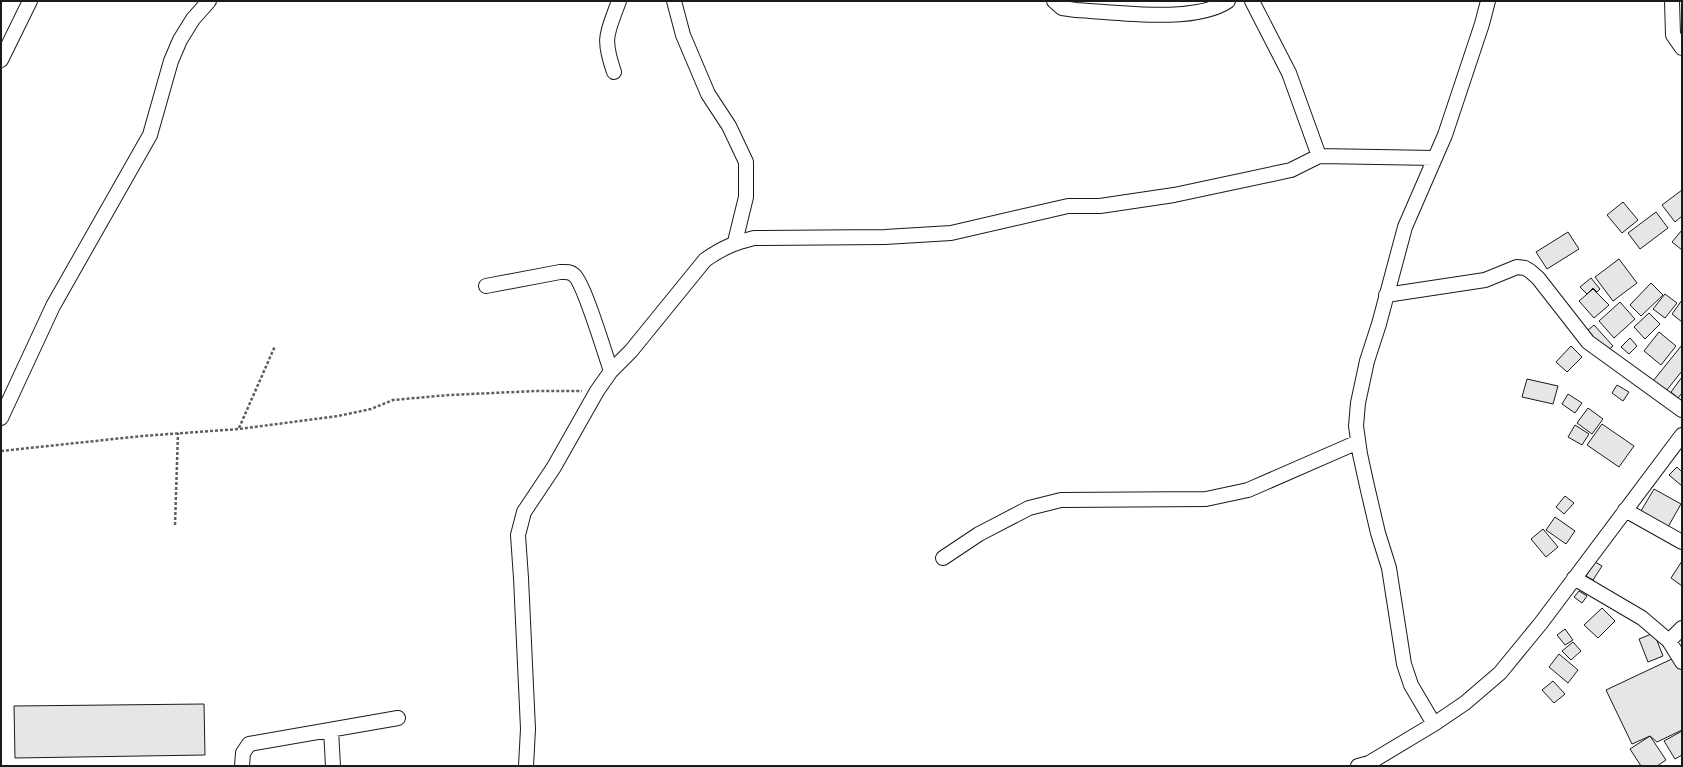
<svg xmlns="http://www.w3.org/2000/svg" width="1683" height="767" font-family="'DejaVu Sans',sans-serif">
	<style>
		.building { fill: #e6e6e6; stroke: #1a1a1a }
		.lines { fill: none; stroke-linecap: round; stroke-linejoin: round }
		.minor-casing { stroke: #1a1a1a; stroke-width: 16 }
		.path { stroke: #5f5f5f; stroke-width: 2.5; stroke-dasharray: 3 2; stroke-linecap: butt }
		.minor { stroke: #fff; stroke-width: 14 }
	</style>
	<rect width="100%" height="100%" fill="#fff"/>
	<path class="building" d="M1682,190v26l-7,6 -13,-17z
		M1623,202l15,18 -16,13 -15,-18z
		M1656,212l12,16 -28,21 -12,-16z
		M1682,230v20l-10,-8z
		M1568,232l11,17 -32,20 -11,-17z
		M1619,259l18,24 -24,18 -18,-24z
		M1591,278l9,11 -3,3 -4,-4 -6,6 -7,-7z
		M1651,283l12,12 -22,21 -11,-11z
		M1593,289l16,16 -15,13 -15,-17z
		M1665,294l12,9 -12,15 -12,-9z
		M1682,300v22l-10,-8z
		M1620,302l15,17 -21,19 -15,-17z
		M1649,313l11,11 -15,15 -11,-12z
		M1594,325l19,21 -7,6 -18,-22z
		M1659,332l17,14 -15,19 -17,-14z
		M1630,338l7,8 -8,8 -8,-7z
		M1682,345v26l-16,20 -13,-10z
		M1571,346l11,11 -15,15 -11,-10z
		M1682,377v16l-4,5 -7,-6z
		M1527,379l31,7 -5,18 -31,-7z
		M1617,385l12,7 -6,9 -11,-8z
		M1568,394l14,9 -7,10 -13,-9z
		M1588,408l15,11 -11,15 -15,-11z
		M1602,424l32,22 -15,21 -32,-22z
		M1575,425l14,9 -7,11 -14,-8z
		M1677,467l5,5v14l-13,-11z
		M1654,489l27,15 -13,23 -27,-16z
		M1565,496l9,7 -10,11 -8,-7z
		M1555,517l20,14 -9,13 -20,-14z
		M1543,529l15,18 -12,10 -15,-18z
		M1682,561v25l-11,-8z
		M1595,562l7,4 -9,14 -7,-4z
		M1579,591l8,5 -5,7 -8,-6z
		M1602,608l13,13 -17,17 -14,-13z
		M1565,629l8,11 -8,5 -8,-10z
		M1654,633l9,23 -15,6 -9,-23z
		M1573,642l8,9 -10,9 -9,-9z
		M1559,654l19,16 -10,13 -19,-16z
		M1676,657l6,12v61l-25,12 -7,-6 -18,8 -26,-54z
		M1553,681l12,13 -11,9 -12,-13z
		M204,704l1,51 -190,3 -1,-52z
		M1682,731v24l-7,4 -11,-18z
		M1650,736l16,24 -9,6h-16l-11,-17z"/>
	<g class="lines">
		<g class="minor-casing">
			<path id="minor" d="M674,1l9,34 25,59 21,32 17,36v35l-11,45
				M1054,1l8,7 14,2c40,2 118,14 152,-9
				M1252,1l37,72 30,83
				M1672,1l1,34 9,13
				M1,60l29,-59
				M614,72c-12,-35 -7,-38 5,-71
				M486,286l74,-14c5,0 10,-1 14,3 10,8 31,79 37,96
				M1386,295l99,-15 32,-13 8,1 5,3 8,7 50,64 94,68
				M1,418l52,-112 97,-171 21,-74 9,-21 13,-21 16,-18
				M1625,510l57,32
				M943,558l36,-24 50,-26 32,-8 145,-1 42,-9 110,-48
				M1574,578l68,40 27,23 13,21
				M1669,641l13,-13
				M1434,724l-23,-39 -7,-21 -15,-96 -11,-35 -11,-47 -7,-32 -4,-28 2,-23 9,-42 12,-37 26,-97 40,-92 37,-111 6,-23
				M331,730l2,36
				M242,766l1,-13 6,-9 149,-26
				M526,766l2,-37 -7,-151 -3,-43 6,-23 30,-45 43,-76 14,-20 20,-20 74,-91c17,-12 29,-17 49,-22l131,-1 66,-4 117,-27h32l74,-11 117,-25 28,-14 116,2
				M1358,766l11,-3 65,-39 31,-21 35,-30 41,-50 141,-188"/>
		</g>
		<path class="path" d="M239,428l36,-82
			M1,451l141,-15 97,-7 99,-13 33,-7 22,-9 56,-5 87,-4h46
			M175,525l3,-92"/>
		<use href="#minor" class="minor"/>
	</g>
	<rect width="1683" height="767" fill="none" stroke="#1a1a1a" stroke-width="4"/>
</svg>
